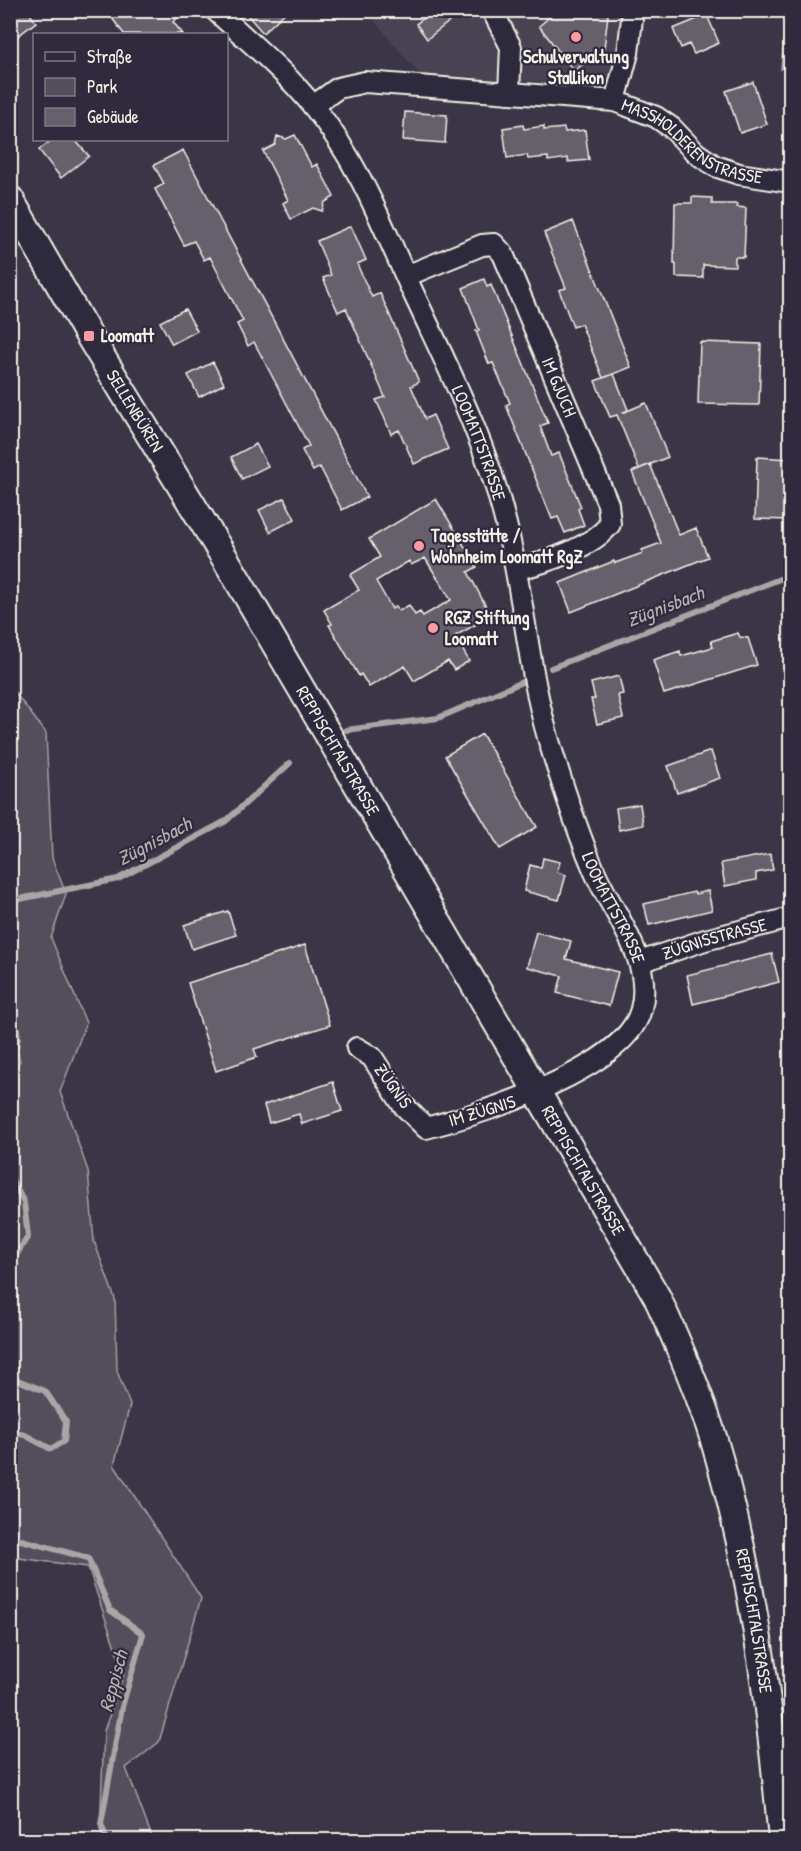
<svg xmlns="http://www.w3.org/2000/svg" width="801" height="1851" font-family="'Patrick Hand',sans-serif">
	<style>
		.built { fill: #484352 }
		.green { fill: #534e5c; stroke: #a4a0a2; stroke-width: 1.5 }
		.water { fill: #78747b; stroke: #aaa6a7; stroke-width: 1.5 }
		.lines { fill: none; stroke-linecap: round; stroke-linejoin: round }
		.stream { stroke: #aaa6a7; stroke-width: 6 }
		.building { fill: #65616c; stroke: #f4f1e8; stroke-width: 1.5; fill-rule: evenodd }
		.minor-casing { stroke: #f4f1e8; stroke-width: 24 }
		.major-casing { stroke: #f4f1e8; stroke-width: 30 }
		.minor { stroke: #2f2a3d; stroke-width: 20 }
		.major { stroke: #2f2a3d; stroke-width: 26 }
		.poi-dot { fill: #ff9aa2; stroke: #2f2a3d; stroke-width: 2 }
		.labels { text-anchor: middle; stroke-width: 4.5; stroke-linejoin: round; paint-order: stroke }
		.poi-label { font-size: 18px; font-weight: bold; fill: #f4f1e8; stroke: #2f2a3d; text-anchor: start }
		.street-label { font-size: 18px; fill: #f4f1e8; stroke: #2f2a3d }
		.water-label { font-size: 20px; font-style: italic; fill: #b6b2b2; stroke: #2f2a3d }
	</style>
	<rect width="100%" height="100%" fill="#3b3647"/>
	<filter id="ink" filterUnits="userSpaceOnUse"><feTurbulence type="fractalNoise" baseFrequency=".0167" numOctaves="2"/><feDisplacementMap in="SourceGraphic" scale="12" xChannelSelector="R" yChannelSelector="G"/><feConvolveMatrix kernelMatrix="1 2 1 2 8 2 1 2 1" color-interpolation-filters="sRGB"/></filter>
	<g filter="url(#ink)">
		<path class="built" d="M366,11h256l-6,62 -18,13 -74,-5 -98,1z"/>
		<path class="green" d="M10,686l36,47 6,125 14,36 -15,44 35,85 -26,69 28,79 6,70 21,58 2,72 13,34 -16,60 87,133 -42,144 -33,26 27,72h-48l-5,-10 4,-99 20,-57 -36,-107 -77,-10 -1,-481 10,-15 -10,-33z"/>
		<path class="water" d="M789,43l1,27 -9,-1 2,-19z"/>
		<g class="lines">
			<path class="stream" d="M551,668l239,-93
				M346,730l92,-12 84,-36
				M10,901l108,-22 108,-58 64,-58
				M10,987l8,51 -8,33
				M10,1176l14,27 4,33 -18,29
				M10,1377l35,14 21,31 -2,19 -13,8 -26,-14 -15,-3
				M10,1537l78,21 22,52 33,24 -21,73 -21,117 6,16"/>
		</g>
		<path class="building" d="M10,10h17l9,12 -26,20z
			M121,10h65l-13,12 10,12h-59l-12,-16z
			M243,10h45l-25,23z
			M434,10h30l-37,29 -11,-15z
			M558,10h41l9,5 -4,33 -30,23 -35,-45z
			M707,15l12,28 -25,11 -5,-10 -8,4 -8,-19z
			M753,82l14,42 -27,9 -14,-42z
			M405,112l42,3 -2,28 -42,-3z
			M523,125l1,4 20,-3v4l20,-2 1,4 20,-2 4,30 -21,2v-4l-20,3v-4l-20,2 -1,-4 -20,3 -4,-30z
			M295,135l17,32 5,-3 17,33 -9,5 -3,9 -9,-3 -22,11 -8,-16 5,-3 -25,-49 12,-6 2,-9 9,3z
			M52,140h23l14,16 -28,22 -22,-28z
			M183,150l184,347 -25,13 -22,-43 -7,4 -11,-21 7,-4 -55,-104 -6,4 -11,-22 6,-3 -33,-64 -6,3 -10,-19 -10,4 -29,-56 9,-5 -10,-19z
			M692,197l20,1v6h25v3l9,1 -2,49h-9v9l-32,-1v13l-27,-1v-13h-2l1,-61h17z
			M573,221l58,146 -28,11 -22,-54 -8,3 -14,-37 7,-2 -22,-55z
			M351,226l15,34 -9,4 7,16 8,17 8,-4 39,89 -8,4 7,16 7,17 8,-4 15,34 -34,15 -15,-34 -8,4 -7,-17 -8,-17 9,-3 -39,-89 -8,4 -15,-34 8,-3 -14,-34z
			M484,279l3,8 4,-2 57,138 -8,3 11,30 8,-3 22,54 -3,2 6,16 -19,8 -7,-16 -6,2 -46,-114 4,-2 -3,-7 -14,-33 -4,1 -13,-33 3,-1 -16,-42z
			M185,309l12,22 -25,13 -12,-22z
			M700,342l61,2 -2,61 -61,-1z
			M213,362l11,22 -25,13 -11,-22z
			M614,374l14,36 -6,3 24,-10 22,54 -29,12 -22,-54 -7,2 -15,-36z
			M256,444l12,22 -26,13 -11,-22z
			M757,457l33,2v61l-35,-1z
			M650,464l29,71 17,-7 12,29 -137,55 -11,-29 54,-22 1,2 28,-10 -1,-3 19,-7 -29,-71z
			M284,498l11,21 -25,13 -11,-22z
			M436,499l41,68 -9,5 23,44 -36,20 14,25 -15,9 -6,-9 -34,20 -9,-15 -36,21 -8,-13 -2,2 -30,-51 3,-1 -8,-14 35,-20 -9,-15 30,-18 -11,-18zM425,558l26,42 -28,16 -3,-4 -5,3 -6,-10 -10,6 -3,-5 -4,3 -16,-28 33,-20 2,4z
			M738,633l2,4 8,1 9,27 -93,29 -11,-34 27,-9 1,5 32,-9 -2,-6z
			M619,676l4,18 -5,1 5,23 -26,6 -6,-25h4l-4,-16z
			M482,734l55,93 -37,22 -55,-93z
			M711,751l9,27 -43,15 -9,-27z
			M640,804l3,21 -24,5 -3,-22z
			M770,854l3,16 -17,3v7l-31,6 -4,-23z
			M543,858l17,4 -3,10 9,3 -7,25 -35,-9 6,-26 11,3z
			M708,891l4,19 -63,15 -5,-21 50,-12 1,2z
			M228,911l8,24 -44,14 -8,-24z
			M536,932l35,9 -5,18 52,13 -9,34 -52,-13 5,-17 -35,-9z
			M305,945l25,80 -76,24 3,8 -41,14 -28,-88z
			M772,954l7,28 -86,22 -6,-29z
			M333,1082l9,29 -40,13 -3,-10 -30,9 -5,-18z"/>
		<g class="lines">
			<g class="minor-casing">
				<g id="minor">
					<path id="s1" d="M215,10c33,31 70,61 98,96 44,53 69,118 97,180 35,76 75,152 95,234 20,77 23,158 48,234 12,39 25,79 41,116 18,43 60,90 47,139 -14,60 -161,105 -215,119l-23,-23 -31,-48 -15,-9"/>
					<path d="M492,10l19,37 -2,46"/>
					<path d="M615,101l13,-48 5,-43"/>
					<path id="s2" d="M313,106l25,-18 27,-6 250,19 41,16 16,11 24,25 19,13 24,8 51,8"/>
					<path id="s3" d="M406,276l76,-31 12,-1 9,10 105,250 2,20c-17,23 -65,39 -93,45"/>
					<path id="s4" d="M640,962l65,-22 85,-22"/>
				</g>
			</g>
			<g class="major-casing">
				<g id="major">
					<path id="s5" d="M10,199l79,137 137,224 431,737c21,46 41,92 56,140 39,130 57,268 69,403"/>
				</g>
			</g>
			<use href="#minor" class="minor"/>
			<use href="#major" class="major"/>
		</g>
	</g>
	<g class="poi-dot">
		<circle cx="576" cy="37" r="6"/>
		<rect x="83" y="330" width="12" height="12" rx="3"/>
		<circle cx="419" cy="546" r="6"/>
		<circle cx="433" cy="628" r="6"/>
	</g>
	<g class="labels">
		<g class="poi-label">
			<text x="576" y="63" text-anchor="middle">Schulverwaltung<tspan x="576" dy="21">Stallikon</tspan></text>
			<text x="101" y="342">Loomatt</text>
			<text x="431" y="542">Tagesstätte /<tspan x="431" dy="21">Wohnheim Loomatt RgZ</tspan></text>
			<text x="445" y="624">RGZ Stiftung<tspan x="445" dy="21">Loomatt</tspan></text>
		</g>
		<g class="street-label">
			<text dy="6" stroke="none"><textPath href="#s2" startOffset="398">MASSHOLDERENSTRASSE</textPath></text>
			<text dy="6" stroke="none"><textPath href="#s3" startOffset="252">IM GJUCH</textPath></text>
			<text dy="6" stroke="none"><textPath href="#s5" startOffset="246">SELLENBÜREN</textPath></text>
			<text dy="6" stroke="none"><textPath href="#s1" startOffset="514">LOOMATTSTRASSE</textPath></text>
			<text dy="6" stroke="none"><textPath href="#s5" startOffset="642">REPPISCHTALSTRASSE</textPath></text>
			<text dy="6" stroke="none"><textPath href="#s1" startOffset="1000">LOOMATTSTRASSE</textPath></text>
			<text dy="6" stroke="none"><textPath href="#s4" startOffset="78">ZÜGNISSTRASSE</textPath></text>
			<text transform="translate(393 1086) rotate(54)" y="6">ZÜGNIS</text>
			<text transform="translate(482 1111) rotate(-17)" y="6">IM ZÜGNIS</text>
			<text dy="6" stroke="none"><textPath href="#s5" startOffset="1128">REPPISCHTALSTRASSE</textPath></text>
			<text dy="6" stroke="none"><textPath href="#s5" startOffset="1614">REPPISCHTALSTRASSE</textPath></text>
		</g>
		<g class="water-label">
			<text transform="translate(665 606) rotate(-21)" y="7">Zügnisbach</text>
			<text transform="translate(154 841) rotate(-28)" y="7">Zügnisbach</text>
			<text transform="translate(113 1681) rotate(-75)" y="7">Reppisch</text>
		</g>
	</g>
	<rect width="801" height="1851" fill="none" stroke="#2f2a3d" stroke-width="36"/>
	<rect x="18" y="18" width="765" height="1815" fill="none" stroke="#f4f1e8" stroke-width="2" filter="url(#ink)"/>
	<rect x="33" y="33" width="195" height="108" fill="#2f2a3d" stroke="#7e7a81" stroke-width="1.5"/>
	<rect x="45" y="52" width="30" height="9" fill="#2f2a3d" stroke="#7e7a81" stroke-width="1.5"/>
	<text x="87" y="63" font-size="18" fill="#f4f1e8">Straße</text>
	<rect x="45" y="78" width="30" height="18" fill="#534e5c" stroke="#7e7a81" stroke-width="1.5"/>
	<text x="87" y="93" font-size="18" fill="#f4f1e8">Park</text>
	<rect x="45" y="108" width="30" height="18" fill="#65616c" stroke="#7e7a81" stroke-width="1.5"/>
	<text x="87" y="123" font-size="18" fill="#f4f1e8">Gebäude</text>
</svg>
